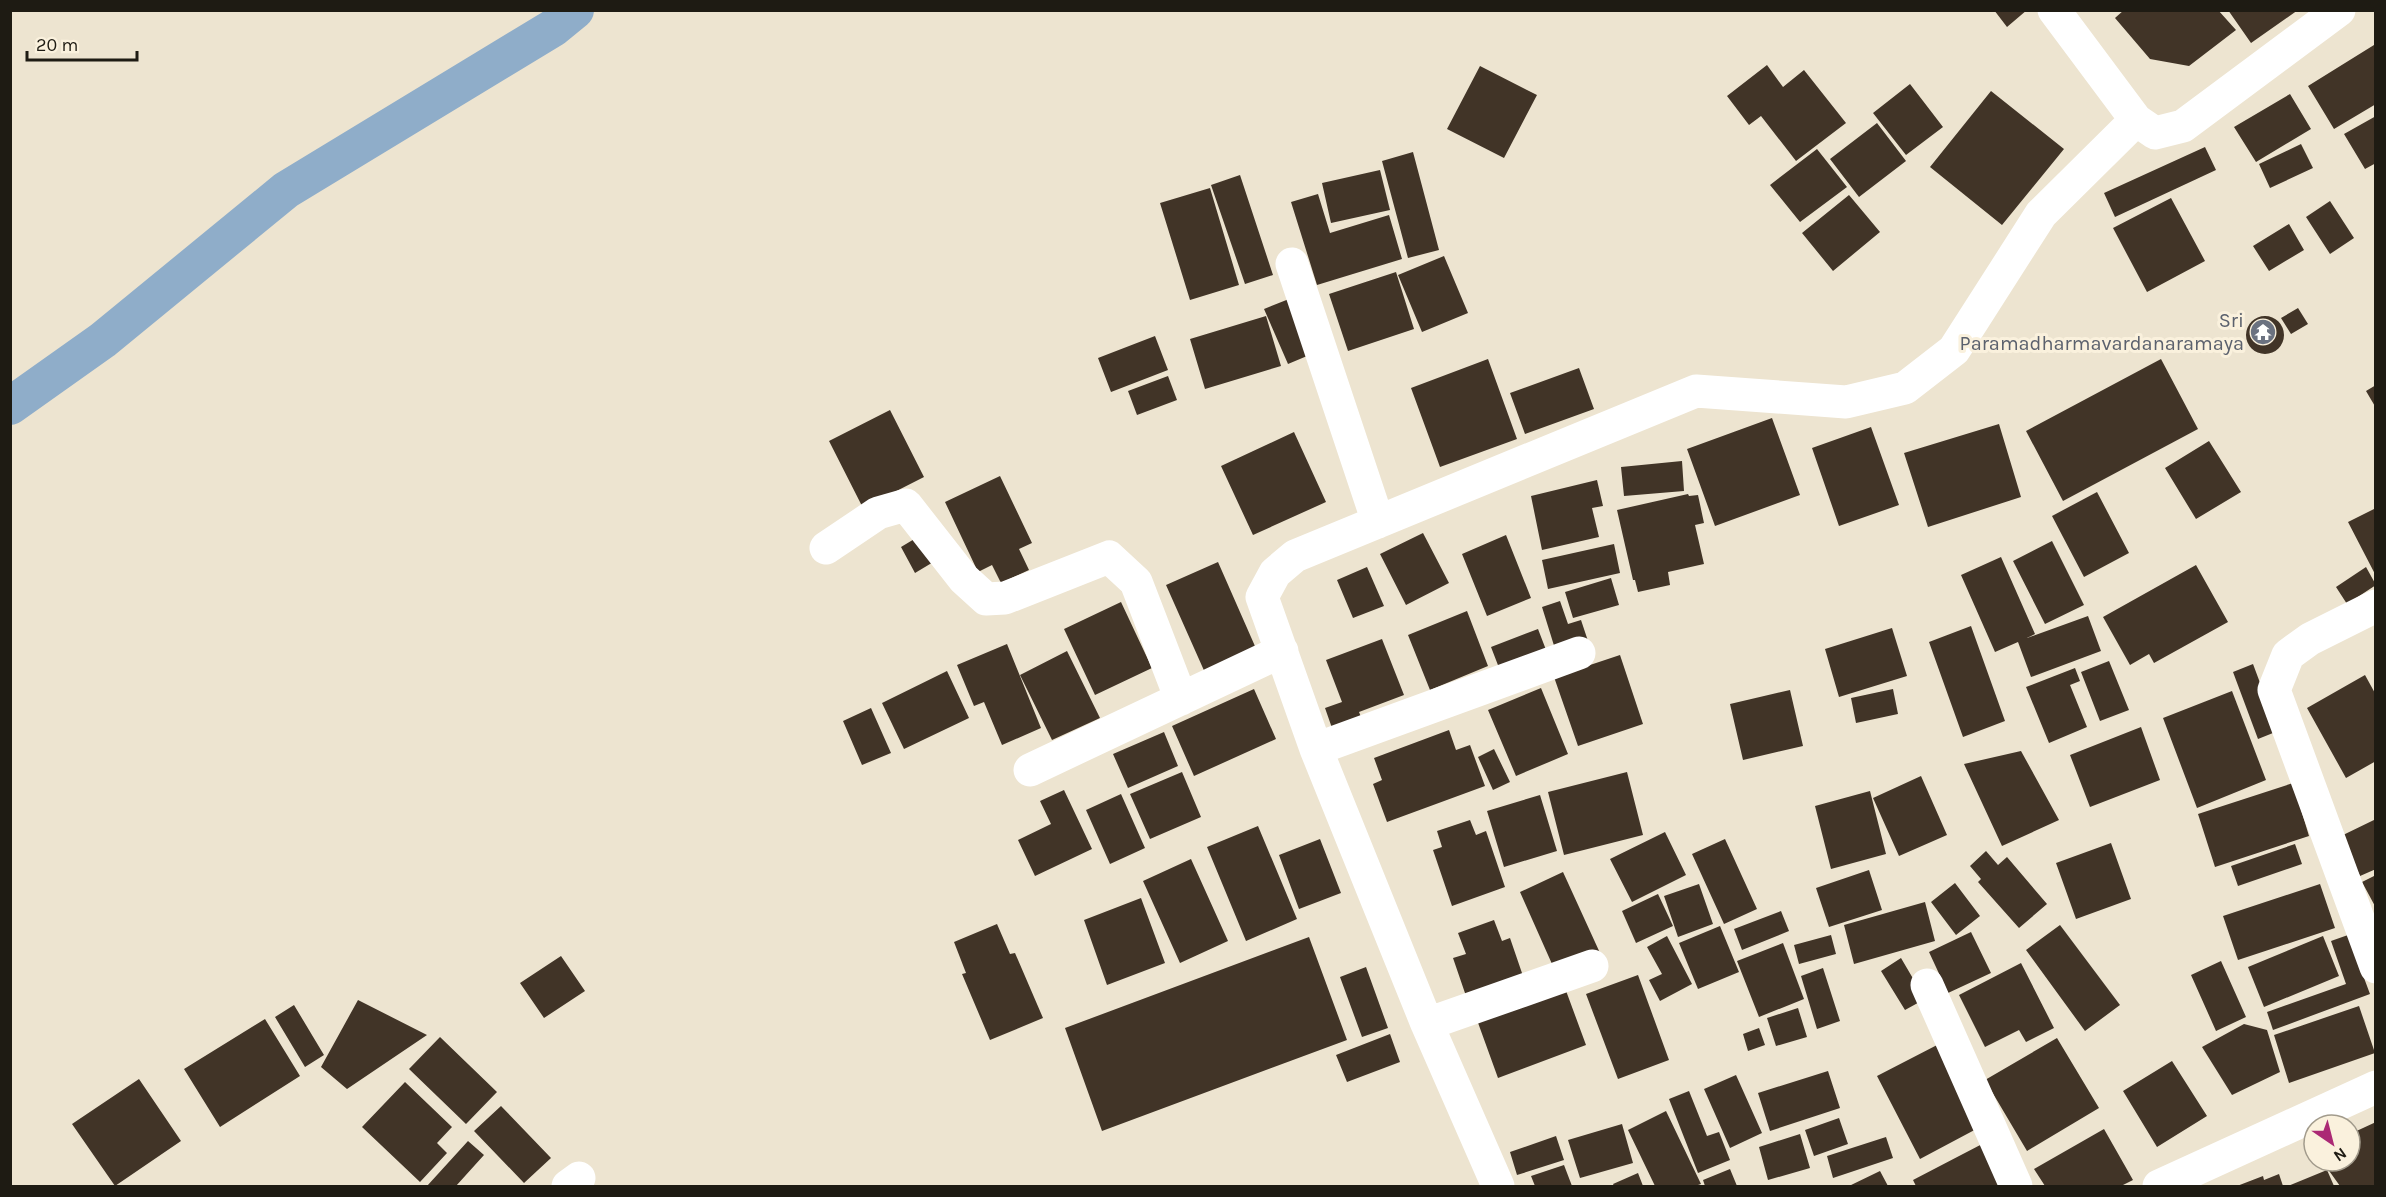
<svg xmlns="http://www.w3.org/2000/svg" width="2386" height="1197" font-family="Karla,sans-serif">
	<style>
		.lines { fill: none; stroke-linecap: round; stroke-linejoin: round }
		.canal { stroke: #8fadc9; stroke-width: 38 }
		.building { fill: #413427 }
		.minor { stroke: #fff; stroke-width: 33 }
		.labels { text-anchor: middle; stroke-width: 6; stroke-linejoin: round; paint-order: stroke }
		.worship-label { font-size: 20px; fill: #5b616d; stroke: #faf1dd; text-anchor: end }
	</style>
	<rect width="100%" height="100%" fill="#ede4d0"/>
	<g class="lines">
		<path class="canal" d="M10,406l93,-66 183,-150 267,-162 22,-18"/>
	</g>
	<path class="building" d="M1994,10h33l-20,17z
		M2124,10h94l18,20 -47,36 -39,-7 -35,-41z
		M2228,10h70l-47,33z
		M2374,45l2,59 -42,25 -26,-43z
		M1767,65l16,22 21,-17 42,53 -50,38 -35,-45 -12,9 -22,-29z
		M1480,66l57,29 -33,63 -57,-29z
		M1910,84l33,43 -37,28 -33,-42z
		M1991,91l73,58 -62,76 -72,-58z
		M2290,94l21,35 -55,33 -22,-35z
		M2376,116v47l-11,6 -21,-35z
		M1877,123l29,38 -47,36 -29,-38z
		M2301,144l12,24 -43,20 -11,-24z
		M2205,147l11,23 -101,47 -11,-24z
		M1817,149l30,38 -47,35 -30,-37z
		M1413,152l26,98 -31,8 -26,-97z
		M1380,170l10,40 -59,13 -9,-40z
		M1240,175l33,100 -28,9 -34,-99z
		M1210,188l29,97 -49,15 -30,-97z
		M1318,194l12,39 59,-18 13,44 -85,26 -26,-83z
		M1849,195l31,37 -47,39 -31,-38z
		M2171,198l34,63 -58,31 -34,-64z
		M2330,201l24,37 -24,16 -24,-37z
		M2289,224l15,26 -35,21 -16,-25z
		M1444,256l24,57 -46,19 -24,-57z
		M1396,272l18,57 -66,22 -19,-57z
		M1294,297l25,54 -31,13 -24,-55z
		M2298,308l10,16 -17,10 -10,-16z
		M2246 335a19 19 0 1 1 38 0a19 19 0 1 1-38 0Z
		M1266,316l15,50 -76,23 -15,-50z
		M1155,336l13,34 -57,22 -13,-34z
		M1488,359l29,80 -77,28 -29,-79z
		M2161,359l37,70 -135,72 -37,-70z
		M1579,368l15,41 -69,25 -15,-41z
		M1168,376l9,24 -40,15 -9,-24z
		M2376,385v23l-10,-17z
		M890,410l34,67 -61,31 -34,-67z
		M1772,418l28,77 -85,31 -28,-77z
		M1999,424l22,73 -93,30 -24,-74z
		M1871,427l28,78 -60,21 -27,-78z
		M1294,432l32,70 -73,33 -32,-69z
		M2209,441l32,51 -45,27 -31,-51z
		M1682,461l2,30 -60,5 -3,-29z
		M1000,476l32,67 -13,6 10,21 -28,13 -9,-18 -14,7 -33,-70z
		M1597,480l6,26 -11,2 7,29 -57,13 -11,-54z
		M2097,492l32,61 -45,24 -32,-61z
		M1688,494l1,2 9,-1 6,28 -9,2 9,39 -36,8 2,13 -32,7 -3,-12h-2l-16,-70z
		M2376,508v68l-28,-54z
		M1423,533l26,50 -43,22 -26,-51z
		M921,535l14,26 -20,12 -14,-26z
		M1506,535l25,63 -44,18 -25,-62z
		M2052,541l32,64 -39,19 -32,-63z
		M1614,544l6,29 -72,16 -6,-29z
		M2001,557l34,77 -8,4 61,-22 13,35 -70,26 -13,-35 -23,10 -34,-77z
		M1218,562l40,91 -52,22 -40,-90z
		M2196,565l32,57 -74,41 -5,-9 -19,11 -27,-48z
		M1367,567l17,39 -31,12 -16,-38z
		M2366,567l10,18 -29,19 -11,-17z
		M1611,578l8,27 -46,13 -8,-26z
		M1560,601l8,23 13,-4 7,21 -32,11 -14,-45z
		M1121,602l31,66 -57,27 -31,-66z
		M1467,611l21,55 -58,24 -22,-55z
		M1971,626l34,95 -42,16 -34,-95z
		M1892,628l15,48 -68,21 -14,-48z
		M1538,629l10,26 -47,18 -10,-26z
		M1382,639l22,56 -45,17 2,5 -29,11 -7,-20 17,-6 -16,-42z
		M1007,644l34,84 -39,17 -18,-43 -10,4 -17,-41z
		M1067,651l33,67 -48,22 -32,-65z
		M1620,655l23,69 -65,22 -24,-69z
		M2109,661l20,49 -29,11 -19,-49z
		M2253,664l25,67 -20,8 -25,-67z
		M2075,668l5,13 -10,4 17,42 -38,16 -23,-56z
		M947,671l22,47 -65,31 -22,-46z
		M2365,675l11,20v66l-30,17 -39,-70z
		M1541,688l27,66 -52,22 -28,-66z
		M1254,689l22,50 -82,37 -22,-50z
		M1893,689l5,25 -42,9 -5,-25z
		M1790,690l13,56 -60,14 -13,-56z
		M2232,691l34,89 -69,28 -34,-90z
		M871,708l20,45 -29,12 -19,-44z
		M2141,727l19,53 -70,27 -20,-52z
		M1449,730l7,20 14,-5 15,41 -98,36 -14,-38 9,-4 -8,-22z
		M1164,732l14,34 -50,22 -15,-34z
		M1494,749l16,33 -17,8 -15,-33z
		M2021,751l38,69 -57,26 -38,-82z
		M1182,772l19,45 -51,22 -20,-45z
		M1627,772l16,63 -79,20 -16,-63z
		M1921,776l26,59 -48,21 -26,-58z
		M2293,783l16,53 -94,31 -17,-53z
		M1064,790l28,59 -57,27 -17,-36 33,-16 -11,-23z
		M1870,791l16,63 -55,15 -16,-63z
		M1121,794l24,54 -35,16 -24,-54z
		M1540,795l17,56 -53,16 -17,-56z
		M2376,819v50l-16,7 -19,-40z
		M1470,820l6,15 10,-4 19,56 -53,19 -19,-56 9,-3 -5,-16z
		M1258,826l39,93 -51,22 -39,-94z
		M1665,832l21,43 -54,27 -22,-43z
		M1320,839l21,54 -42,16 -20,-54z
		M1725,839l32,70 -33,15 -32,-70z
		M2111,843l20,56 -55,20 -20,-56z
		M2295,844l7,20 -64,22 -7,-20z
		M1986,851l12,14 9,-8 40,47 -28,24 -41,-46 3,-3 -11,-13z
		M1191,859l37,82 -48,22 -37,-82z
		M1869,870l13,40 -53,17 -13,-39z
		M1563,872l37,81 -44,20 -36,-81z
		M2376,875v33l-14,-26z
		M1955,883l25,33 -24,19 -25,-33z
		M1699,884l14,40 -35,13 -14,-41z
		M2320,884l15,44 -97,32 -15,-44z
		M1658,894l15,32 -37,17 -14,-32z
		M1141,898l24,65 -58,22 -23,-65z
		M1925,902l10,39 -81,23 -10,-39z
		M1781,911l8,20 -47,19 -8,-21z
		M1494,920l8,21 8,-3 13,38 -57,20 -13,-38 13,-4 -8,-21z
		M997,924l13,30 5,-1 28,65 -53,22 -28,-66 4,-1 -12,-31z
		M2060,925l60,80 -35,26 -59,-81z
		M1720,926l19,46 -41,17 -19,-46z
		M1971,932l20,41 -43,20 -19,-41z
		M1831,935l5,19 -37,10 -5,-19z
		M2348,935l22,59 -97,36 -6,-18 79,-28 -15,-43z
		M1667,936l25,48 -32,17 -11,-21 13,-6 -15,-27z
		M2323,936l16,40 -75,31 -16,-40z
		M1309,937l38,103 -245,91 -37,-103z
		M1783,943l21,56 -45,18 -22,-56z
		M561,956l24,35 -41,27 -24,-35z
		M1901,958l24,41 -20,11 -24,-39z
		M2221,961l25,56 -30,14 -25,-56z
		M2021,963l33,65 -28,14 -7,-12 -34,17 -26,-52z
		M1366,967l22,61 -26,9 -22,-60z
		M1823,968l17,53 -23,8 -16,-53z
		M1638,975l31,85 -51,19 -32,-85z
		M1565,988l21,57 -88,33 -21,-58z
		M358,1000l69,35 -80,54 -26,-22z
		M294,1005l30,50 -19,12 -30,-50z
		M2359,1006l16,47 -86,30 -15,-48z
		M1798,1008l9,29 -31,9 -9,-28z
		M265,1019l35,57 -80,51 -36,-58z
		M2244,1024l23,6 13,42 -48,23 -30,-48z
		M1759,1028l6,17 -17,6 -5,-17z
		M1390,1034l10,28 -53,20 -11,-27z
		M440,1037l57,55 -31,32 -57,-55z
		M2057,1038l42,70 -72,43 -42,-71z
		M1939,1044l43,82 -62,33 -43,-83z
		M2172,1061l35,55 -50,31 -34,-56z
		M1828,1071l12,37 -70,23 -12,-38z
		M1736,1075l26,58 -32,15 -26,-59z
		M139,1079l42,62 -66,45 -43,-62z
		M405,1082l47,45 -15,16 10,10 -27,29 -58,-55z
		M1689,1091l18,45 12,-4 11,28 -32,13 -29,-74z
		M501,1106l50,52 -27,25 -50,-52z
		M1666,1111l35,73 -6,2h-40l-27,-56z
		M1839,1118l9,26 -34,12 -9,-26z
		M2376,1122v64h-36l-18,-25h28v-27z
		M1622,1124l11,39 -53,15 -12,-38z
		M2104,1129l29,51 -12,6h-76l-11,-17z
		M1800,1134l10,34 -42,12 -9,-33z
		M1556,1136l8,24 -47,15 -7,-23z
		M1886,1137l7,21 -60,20 -6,-22z
		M468,1141l16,14 -28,31h-29z
		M1986,1142l23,44h-93l-3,-6z
		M1564,1165l8,21h-37l-4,-10z
		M1730,1169l7,17h-32l-2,-6z
		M2327,1170l7,16h-46z
		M1880,1171l8,15h-39z
		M1638,1173l5,13h-29l-1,-2z
		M2279,1174l4,12h-46l26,-10 1,4z"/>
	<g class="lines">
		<path class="minor" d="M2054,10l82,110 19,13 28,-7 156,-116
			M1292,264l86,258
			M826,548l52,-35 28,-8 58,74 22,20 19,-1 104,-41 27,25 45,117
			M2376,606l-66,33 -22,16 -14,35 102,277
			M1316,749l263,-96
			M1030,770l252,-119
			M1927,985l89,201
			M1427,1024l165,-58
			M568,1186l11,-8
			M1498,1186l-71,-162 -111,-275 -54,-152 13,-24 20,-17 401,-165 150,11 59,-14 49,-38 87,-136 95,-94
			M2159,1186l217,-99"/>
	</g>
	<defs>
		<g id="temple-disc" transform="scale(1.35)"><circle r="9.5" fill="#6b7280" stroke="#faf1dd"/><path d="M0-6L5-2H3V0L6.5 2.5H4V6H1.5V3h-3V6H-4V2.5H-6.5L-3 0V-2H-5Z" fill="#fff"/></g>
	</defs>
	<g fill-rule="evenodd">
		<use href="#temple-disc" x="2263" y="332"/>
	</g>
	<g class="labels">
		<g class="worship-label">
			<text x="2244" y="327">Sri<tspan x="2244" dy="23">Paramadharmavardanaramaya</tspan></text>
		</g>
	</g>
	<rect width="2386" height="1197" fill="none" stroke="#1e1b13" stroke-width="24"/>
	<g transform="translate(2332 1143) rotate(145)"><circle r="28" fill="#faf1dd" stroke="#a29b8c" stroke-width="1.5"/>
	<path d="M0-4.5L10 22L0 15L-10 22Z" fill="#ab2975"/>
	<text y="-9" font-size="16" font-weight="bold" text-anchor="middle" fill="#1e1b13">N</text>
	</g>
	<path d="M27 51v9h110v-9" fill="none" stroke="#1e1b13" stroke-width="3"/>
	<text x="36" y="51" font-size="18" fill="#1e1b13" stroke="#faf1dd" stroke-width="4.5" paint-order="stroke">20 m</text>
</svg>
